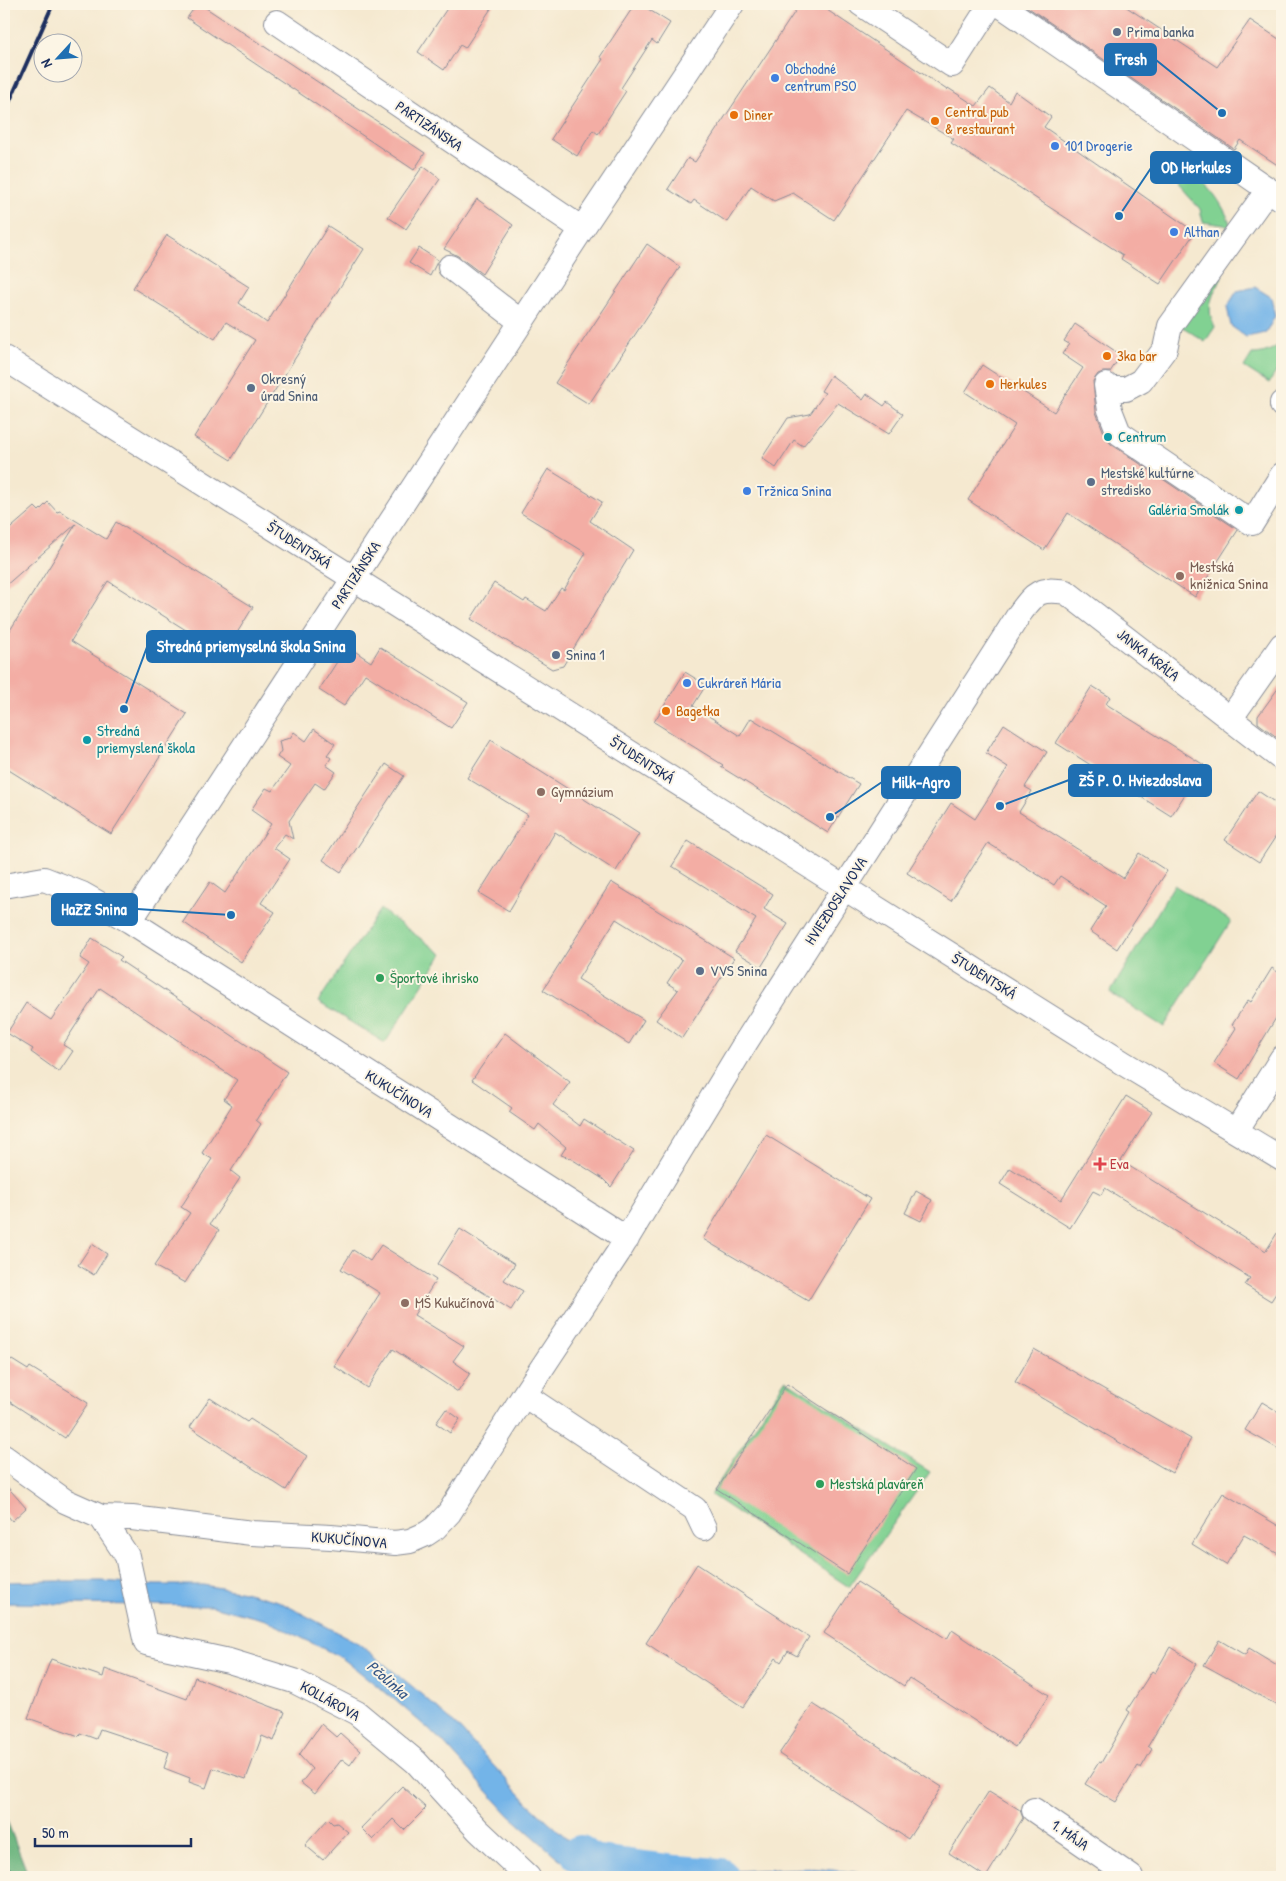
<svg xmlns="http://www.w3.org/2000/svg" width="1286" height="1881" font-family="'Patrick Hand',sans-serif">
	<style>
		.green { fill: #81d192; stroke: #4e8078 }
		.forest { fill: #68b37c; stroke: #42716d }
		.water { fill: #73b4e8; stroke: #4772a3 }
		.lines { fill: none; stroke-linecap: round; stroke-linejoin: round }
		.river { stroke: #73b4e8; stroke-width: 38 }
		.building { fill: #f3ada4 }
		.street-casing { stroke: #888c97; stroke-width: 26 }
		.street { stroke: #fff; stroke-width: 24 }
		.rail { stroke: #1b2f5e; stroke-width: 4 }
		.service-dot { fill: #5c6f8a; stroke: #fcf5e5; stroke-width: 2 }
		.shop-dot { fill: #3f7fe0; stroke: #fcf5e5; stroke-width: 2 }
		.food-dot { fill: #e8710a; stroke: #fcf5e5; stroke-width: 2 }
		.culture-dot { fill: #0f9aa8; stroke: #fcf5e5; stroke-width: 2 }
		.education-dot { fill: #8d6e63; stroke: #fcf5e5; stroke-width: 2 }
		.leisure-dot { fill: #2e9e5b; stroke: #fcf5e5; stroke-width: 2 }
		.health-dot { fill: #e0444e; stroke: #fcf5e5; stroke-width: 2 }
		.labels { text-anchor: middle; stroke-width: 4; stroke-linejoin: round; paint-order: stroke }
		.service-label { font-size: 15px; fill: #4e5e75; stroke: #fcf5e5; text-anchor: start }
		.shop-label { font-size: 15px; fill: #366cbe; stroke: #fcf5e5; text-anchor: start }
		.food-label { font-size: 15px; fill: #c56008; stroke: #fcf5e5; text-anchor: start }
		.street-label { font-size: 15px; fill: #1b2f5e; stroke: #fcf5e5 }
		.culture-label { font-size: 15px; fill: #0d838f; stroke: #fcf5e5; text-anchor: start }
		.education-label { font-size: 15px; fill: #785e54; stroke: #fcf5e5; text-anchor: start }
		.leisure-label { font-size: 15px; fill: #27864d; stroke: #fcf5e5; text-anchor: start }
		.health-label { font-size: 15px; fill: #be3a42; stroke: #fcf5e5; text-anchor: start }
		.water-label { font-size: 16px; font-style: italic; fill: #355787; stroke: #fcf5e5 }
		.leader { fill: none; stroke: #1f6fb2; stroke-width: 2 }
		.callout-dot { fill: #1f6fb2; stroke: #fcf5e5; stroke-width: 2 }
		.callout { fill: #1f6fb2; stroke: #1f6fb2; stroke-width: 2 }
		.callout-label { font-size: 16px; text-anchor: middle; font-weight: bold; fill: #fff }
	</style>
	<rect width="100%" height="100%" fill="#fcf5e5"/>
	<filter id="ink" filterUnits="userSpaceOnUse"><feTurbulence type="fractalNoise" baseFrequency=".02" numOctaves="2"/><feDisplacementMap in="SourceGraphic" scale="10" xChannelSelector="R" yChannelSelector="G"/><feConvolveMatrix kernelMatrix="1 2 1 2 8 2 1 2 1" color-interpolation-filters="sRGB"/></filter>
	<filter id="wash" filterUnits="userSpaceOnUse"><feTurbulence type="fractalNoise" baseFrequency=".0096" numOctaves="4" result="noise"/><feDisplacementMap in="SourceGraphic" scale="20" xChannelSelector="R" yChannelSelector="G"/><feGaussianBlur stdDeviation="1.12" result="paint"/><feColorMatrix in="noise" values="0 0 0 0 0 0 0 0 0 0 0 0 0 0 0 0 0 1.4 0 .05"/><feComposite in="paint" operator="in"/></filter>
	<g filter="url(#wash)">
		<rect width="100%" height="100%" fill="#f5e9d0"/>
		<path class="green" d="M1171,161c29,12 50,36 60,65l-28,-4 -3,-13 -25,-28z
			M1214,273l8,5c-10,16 -17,31 -7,49l-10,15 -25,-17z
			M1282,342v21l-13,20 -25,-16 8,-13c12,0 21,-4 30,-12z
			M1174,885l57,36 -67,106 -54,-34z
			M380,909l62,45 -57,89 -67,-41z
			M785,1380l145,92 -81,115 -138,-92z"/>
		<path class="forest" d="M4,1813l25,64h-25z"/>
		<path class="water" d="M1255,287l16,10 4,19 -9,17 -20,4 -15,-11 -4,-19 10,-16z
			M56,1581h46l53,4h48l41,7 34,9 80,42 55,44 43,38 72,78 43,39 24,17 55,15 159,-6 58,5 16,4h-298l-28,-20 -48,-42 -67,-74 -47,-41 -53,-42 -76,-38 -54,-14 -208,-3v-21z"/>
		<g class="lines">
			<path class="river" d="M580,1854l11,9 85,11 44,3"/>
		</g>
		<g id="blocks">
			<path class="building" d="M197,4h3l225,149 -11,17 -227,-152z
				M450,4h44l-29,44 -5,-3 -16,25 -26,-18z
				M635,4h5l30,19 -13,21 -5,-4 -31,48 5,3 -28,43 -5,-4 -16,26 -26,-17 52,-80 -3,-2z
				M800,4h18l129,86 1,-2 28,18 14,-18 19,14 6,-11 36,26 -7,10 151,105 -35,52 -39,-25 2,-4 -172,-112 3,-4 -48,-28 -72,109 -41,-27 -19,8 -23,-15 -24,36 -33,-22 -3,4 -23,-15 20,-31 7,4z
				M1023,4h99l95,63 33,-47 32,21v127l-42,-28 -6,9z
				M423,166l17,13 -34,50 -18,-12z
				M477,199l36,26 -31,49 -24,-18 -14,-7z
				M328,226l36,23 -133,211 -37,-23 61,-97 -29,-18 -11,17 -82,-51 34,-53 82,52 -10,16 28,20z
				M647,244l33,23 -91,137 -34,-21z
				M419,248l19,12 -8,16 -21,-13z
				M1075,324l46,31 -11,17h-7l-5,2 -5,7 3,31 10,26 5,6 127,86 -43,67 -127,-84 -24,37 -76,-50 47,-75 -50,-33 17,-27 72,47 29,-44 -21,-14 7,-10 -5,-3z
				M831,375l32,25 4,-6 17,12 3,-4 16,12 -14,20 -51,-31 -35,43 -9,-6 -18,28 -14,-10 26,-40 22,-4 15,-21 -4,-2z
				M548,469l54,33 -12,19 43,29 -70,116 -11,3 -81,-50 23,-36 30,19 2,-3 20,12 15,-23 3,2 22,-37 -65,-40z
				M48,502l9,10 3,-1 46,28 10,-17 137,85 -29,47 -116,-73 -37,60 116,73 -76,120 -107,-67v-127l72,-116 -72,63v-53l31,-27 4,4z
				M347,646l24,16 9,-15 88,55 -17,26 -86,-54 -21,32 -25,-16z
				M685,672l21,13 -13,21 47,30 11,-18 108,66 -31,49 -107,-66 2,-2 -69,-43z
				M1282,683v58l-24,-18v-7z
				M1092,686l18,11 -4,7 98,61 -33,51 -115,-73z
				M1004,724l43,28 -22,35 7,4 -13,21 104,66 16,-25 28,18 -50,78 -27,-18 16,-25 -46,-30 -6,9 -66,-42 -37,58 -44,-28 44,-70 24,16 33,-52 -22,-14z
				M314,729l21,15 -8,11 4,3 -5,7 10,7 -12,17 -9,-6 -26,38 4,18 -8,-5 -11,14 16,11 -29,44 14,9 -34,50 -58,-40 27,-40 15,11 46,-69 -20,-14 15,-22 6,3 18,-25 -13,-9 4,-6 -2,-10 11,-3 4,-6 12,9z
				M491,740l148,94 -23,37 -61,-39 -46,79 -30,-18 49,-78 -61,-37z
				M386,764l18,12 -63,96 -18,-12z
				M1258,791l24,16v20l-23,35 -34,-22z
				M688,841l85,53 -9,15 24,15 -27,43 -26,-16 21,-32 -84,-53z
				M611,882l123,76 -52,80 -26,-18 22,-30 -11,-7 15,-23 -66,-41 -38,60 66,41 -15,24 -86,-54z
				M92,938l30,19 -3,3 168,112 -31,48 5,4 -30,47 9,7 -30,46 9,6 -34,53 -31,-17 36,-53 -9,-6 31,-48 -10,-6 30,-48 -8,-6 13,-19 -137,-92 -37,57 10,6 -14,21 -28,-20 2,-3 -26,-16 19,-30 25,17 38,-56 -9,-6z
				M1272,968l10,7v33l-43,71 -25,-16 22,-35 -4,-3 16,-25 3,2z
				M505,1033l65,49 -17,23 27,21 4,-7 50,32 -23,36 -8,-8 -33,-21 -9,-3 5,-8 -27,-23 -4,6 -26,-18 3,-4 -40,-28z
				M1126,1096l26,16 -31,49 145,90 16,-26v59l-11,17 -26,-16 5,-7 -145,-90 -4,7 -8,-4 -23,37 -70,-44 10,-16 51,32z
				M766,1135l104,64 -62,102 -105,-62z
				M916,1191l16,9 -11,21 -16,-8z
				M460,1229l55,35 -11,16 19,11 -12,19 -73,-46z
				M92,1244l15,10 -13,21 -16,-10z
				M381,1245l55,35 -22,35 50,31 -11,15 17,12 -12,19 -65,-43 -26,39 -33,-22 46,-73 -39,-24 12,-19 17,11z
				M1034,1349l157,90 -19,34 -157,-91z
				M4,1355l24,15 2,-3 58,36 -23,35 -61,-40z
				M787,1384l129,85 -69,105 -130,-85z
				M210,1398l37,24 3,-3 57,37 -21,34 -96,-63z
				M1262,1402l20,12v37l-37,-21z
				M446,1409l14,10 -10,14 -14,-10z
				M4,1483l22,25 -14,13 -8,-10z
				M1223,1493l59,35v28l-38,-21 -18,30 -34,-21z
				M697,1564l112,73 -12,19 -9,-5 -7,11 -5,-4 -33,49 -97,-64z
				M857,1582l90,57 5,-9 97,65 -34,52 -106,-69 -5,8 -80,-53z
				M1219,1640l26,15 4,-7 33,20v40l-78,-43z
				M1170,1647l27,17 -49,82 4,3 -11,19 -3,-2 -22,36 -31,-18 14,-22 2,1 15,-26 14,-25 -3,-2 25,-39 3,2z
				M51,1659l52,18 2,-8 82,30 8,-22 90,35 -11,29 -12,-5 -16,43 -33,-11 -7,20 -17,-6 1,-4 -26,-10 5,-16 -69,-23 -4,10 -16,-6 -1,3 -51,-18z
				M813,1704l129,83 -34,52 -129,-85z
				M321,1724l15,13 4,-4 20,18 -10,14 -8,-6 -27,35 -14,-11 11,-14 -13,-14z
				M402,1786l24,22 -22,22 -11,-11 -20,21 -12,-12z
				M989,1791l31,19 3,8 -37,59 -37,-24z
				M328,1819l5,5 4,-1 11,9 -25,28 -18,-15z"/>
		</g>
	</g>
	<g filter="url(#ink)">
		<use href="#blocks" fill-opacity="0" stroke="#888c97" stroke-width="1"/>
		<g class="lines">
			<g class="street-casing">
				<path id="street" d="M861,4l91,61 39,-61
					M999,4l283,195
					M277,22l305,207
					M450,267l71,55
					M4,358l869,548 250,157 159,96
					M1106,385l4,25 9,23 133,90 30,-48
					M1114,389h12l15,-8 24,-32 5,-23 98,-136
					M1282,403v2
					M1230,719l52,-74
					M4,886l40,-7 38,15 48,27 497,318
					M130,921l452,-692 150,-225
					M1236,1131l46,-73
					M524,1395l171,114 9,19
					M4,1457l61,44 36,16 31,1 120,15 79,4 64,6 15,-2 16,-7 9,-6 14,-15 75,-118 94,-142 126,-208 276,-432c16,-21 19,-25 46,-21l216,167
					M101,1517l26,39 19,87 83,18 65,20 63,32 59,49 62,68 50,47
					M1034,1810l97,67"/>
			</g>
			<use href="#street" class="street"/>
			<path class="rail" d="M4,114l49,-110
				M4,1865l12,12"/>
		</g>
	</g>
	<g class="service-dot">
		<circle cx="1117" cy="32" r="5"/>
		<circle cx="251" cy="388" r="5"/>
		<circle cx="1091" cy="482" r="5"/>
		<circle cx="556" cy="655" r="5"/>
		<circle cx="700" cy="971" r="5"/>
	</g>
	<g class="shop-dot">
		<circle cx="775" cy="78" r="5"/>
		<circle cx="1055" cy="146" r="5"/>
		<circle cx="1174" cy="232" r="5"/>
		<circle cx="747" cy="491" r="5"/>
		<circle cx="687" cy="683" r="5"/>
	</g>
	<g class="food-dot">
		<circle cx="734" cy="115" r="5"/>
		<circle cx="935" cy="121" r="5"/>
		<circle cx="1107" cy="356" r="5"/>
		<circle cx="990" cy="384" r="5"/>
		<circle cx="666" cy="711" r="5"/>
	</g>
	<g class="culture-dot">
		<circle cx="1108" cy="437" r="5"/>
		<circle cx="1239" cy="510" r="5"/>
		<circle cx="87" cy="740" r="5"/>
	</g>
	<g class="education-dot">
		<circle cx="1180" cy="576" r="5"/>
		<circle cx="541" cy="792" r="5"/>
		<circle cx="405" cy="1303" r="5"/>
	</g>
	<g class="leisure-dot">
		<circle cx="380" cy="978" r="5"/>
		<circle cx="820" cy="1484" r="5"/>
	</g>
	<path class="health-dot" d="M1097.5 1156.5h5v5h5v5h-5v5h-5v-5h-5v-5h5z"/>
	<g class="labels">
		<g class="service-label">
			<text x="1127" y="37">Prima banka</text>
			<text x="261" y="384">Okresný<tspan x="261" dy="17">úrad Snina</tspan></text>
			<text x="1101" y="478">Mestské kultúrne<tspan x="1101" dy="17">stredisko</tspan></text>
			<text x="566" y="660">Snina 1</text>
			<text x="710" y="976">VVS Snina</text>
		</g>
		<g class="shop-label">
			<text x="785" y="74">Obchodné<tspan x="785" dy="17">centrum PSO</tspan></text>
			<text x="1065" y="151">101 Drogerie</text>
			<text x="1184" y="237">Althan</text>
			<text x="757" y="496">Tržnica Snina</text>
			<text x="697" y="688">Cukráreň Mária</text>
		</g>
		<g class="food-label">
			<text x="945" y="117">Central pub<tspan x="945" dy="17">&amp; restaurant</tspan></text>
			<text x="744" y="120">Diner</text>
			<text x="1117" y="361">3ka bar</text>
			<text x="1000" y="389">Herkules</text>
			<text x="676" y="716">Bagetka</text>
		</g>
		<g class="street-label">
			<text transform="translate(429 126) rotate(34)" y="5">PARTIZÁNSKA</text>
			<text transform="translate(299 545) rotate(33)" y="5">ŠTUDENTSKÁ</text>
			<text transform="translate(356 575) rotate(-57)" y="5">PARTIZÁNSKA</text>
			<text transform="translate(1148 655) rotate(38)" y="5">JANKA KRÁĽA</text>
			<text transform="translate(642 760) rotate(33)" y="5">ŠTUDENTSKÁ</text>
			<text transform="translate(836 901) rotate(-57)" y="5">HVIEZDOSLAVOVA</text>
			<text transform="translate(984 976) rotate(32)" y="5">ŠTUDENTSKÁ</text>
			<text transform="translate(399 1094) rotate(32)" y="5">KUKUČÍNOVA</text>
			<text transform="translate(349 1540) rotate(5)" y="5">KUKUČÍNOVA</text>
			<text transform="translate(330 1701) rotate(29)" y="5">KOLLÁROVA</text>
			<text transform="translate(1070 1835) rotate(35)" y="5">1. MÁJA</text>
		</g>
		<g class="culture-label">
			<text x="1118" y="442">Centrum</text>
			<text x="1229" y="515" text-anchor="end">Galéria Smolák</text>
			<text x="97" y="736">Stredná<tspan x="97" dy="17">priemyslená škola</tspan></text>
		</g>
		<g class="education-label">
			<text x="1190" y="572">Mestská<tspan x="1190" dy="17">knižnica Snina</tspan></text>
			<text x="551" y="797">Gymnázium</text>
			<text x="415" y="1308">MŠ Kukučínová</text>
		</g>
		<g class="leisure-label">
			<text x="390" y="983">Športové ihrisko</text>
			<text x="830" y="1489">Mestská plaváreň</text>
		</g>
		<g class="health-label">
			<text x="1110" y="1169">Eva</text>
		</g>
		<g class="water-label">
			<text transform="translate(388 1679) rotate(41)" y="6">Pčolinka</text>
		</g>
	</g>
	<path class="leader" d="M1222 113L1156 60M1119 216L1151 168M124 709L147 647M1000 806L1069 780M830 817L882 782M231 915L137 909"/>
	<g class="callout-dot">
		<circle cx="1222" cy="113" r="5"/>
		<circle cx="1119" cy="216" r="5"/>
		<circle cx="124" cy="709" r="5"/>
		<circle cx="1000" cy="806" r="5"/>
		<circle cx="830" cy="817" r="5"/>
		<circle cx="231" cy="915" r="5"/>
	</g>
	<g class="callout">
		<rect x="1105" y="44" width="51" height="31" rx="5"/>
		<rect x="1151" y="152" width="90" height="31" rx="5"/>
		<rect x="147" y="631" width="208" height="31" rx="5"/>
		<rect x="1069" y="765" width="142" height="31" rx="5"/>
		<rect x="882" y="767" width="78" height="31" rx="5"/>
		<rect x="52" y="894" width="85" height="31" rx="5"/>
	</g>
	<g class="callout-label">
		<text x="1131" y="65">Fresh</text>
		<text x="1196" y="173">OD Herkules</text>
		<text x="251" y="652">Stredná priemyselná škola Snina</text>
		<text x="1140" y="786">ZŠ P. O. Hviezdoslava</text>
		<text x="921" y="788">Milk-Agro</text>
		<text x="94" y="915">HaZZ Snina</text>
	</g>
	<rect width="1286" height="1881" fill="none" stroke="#fcf5e5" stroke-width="20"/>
	<g transform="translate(58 58) rotate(244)"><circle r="24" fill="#fcf5e5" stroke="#a2a6af"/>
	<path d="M0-4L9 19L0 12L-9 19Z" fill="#1f6fb2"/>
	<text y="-8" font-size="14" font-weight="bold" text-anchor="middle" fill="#1b2f5e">N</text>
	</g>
	<path d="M35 1838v8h156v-8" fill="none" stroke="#1b2f5e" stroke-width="2.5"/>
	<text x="42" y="1838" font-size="15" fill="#1b2f5e" stroke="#fcf5e5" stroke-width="4" paint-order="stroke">50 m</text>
</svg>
